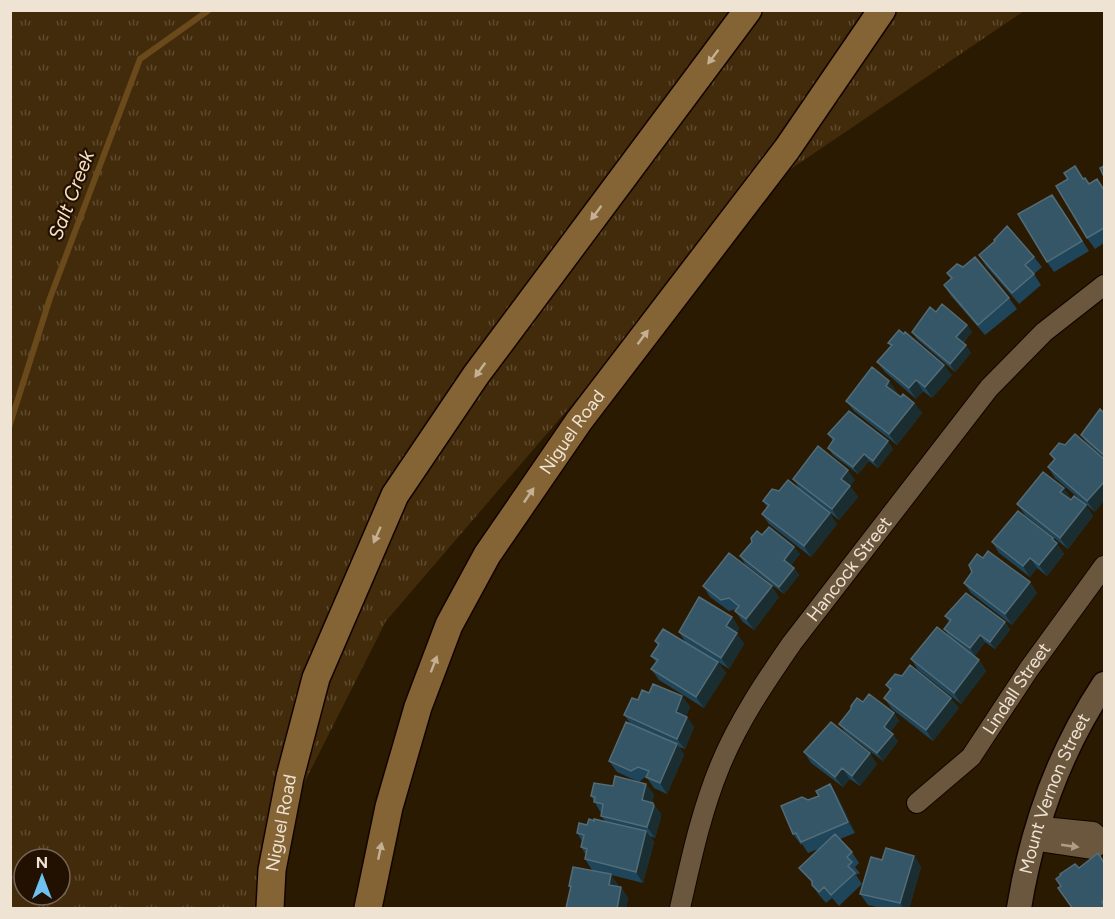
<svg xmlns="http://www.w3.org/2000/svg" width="1115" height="919" font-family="Figtree,sans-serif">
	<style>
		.grass { fill: url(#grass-tufts); fill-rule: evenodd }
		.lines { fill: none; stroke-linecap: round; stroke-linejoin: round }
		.stream { stroke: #6a491b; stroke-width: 6 }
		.minor-casing { stroke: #130400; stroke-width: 22 }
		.tertiary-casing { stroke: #130400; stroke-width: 27 }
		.secondary-casing { stroke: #130400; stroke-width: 30 }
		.minor { stroke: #6b573d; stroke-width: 20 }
		.tertiary { stroke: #6b573d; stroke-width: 24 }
		.secondary { stroke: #846335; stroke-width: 27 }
		.wall { fill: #1e4559 }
		.shaded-wall { fill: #1a2d31 }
		.building { fill: #345666; stroke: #526c78; stroke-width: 1.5 }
		.oneway { fill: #c4b094 }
		.oneway2 { fill: #ad9d88 }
		.labels { text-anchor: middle; stroke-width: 4.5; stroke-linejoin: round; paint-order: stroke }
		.street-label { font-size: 18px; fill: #efe3d4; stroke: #221000 }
		.water-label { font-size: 20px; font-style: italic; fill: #f7e1c6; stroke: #221000 }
	</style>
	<defs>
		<pattern id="grass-tufts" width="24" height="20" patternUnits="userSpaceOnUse" patternTransform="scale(1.5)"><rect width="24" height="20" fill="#422b0b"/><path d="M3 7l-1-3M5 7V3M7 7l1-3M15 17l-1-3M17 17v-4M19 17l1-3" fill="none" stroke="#5e4a2e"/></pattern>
	</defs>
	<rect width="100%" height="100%" fill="#2b1a02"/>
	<path class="grass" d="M10,11h1014l-273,185 -365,425 -129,255 3,32h-249zM24,859h36v36h-36z"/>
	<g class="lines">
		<path class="stream" d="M10,424l40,-126 90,-239 69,-49"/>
		<g class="minor-casing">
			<g id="minor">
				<path id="s1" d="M917,803l54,-46 58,-88 75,-103"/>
				<path d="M1039,824l14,4 40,4 11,10"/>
				<path d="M1033,840l60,9 11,-8"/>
				<path id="s2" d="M680,908c11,-48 21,-96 40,-142 18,-44 45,-84 72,-123l197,-255 55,-56 60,-47"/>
			</g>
		</g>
		<g class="tertiary-casing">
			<g id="tertiary">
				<path id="s3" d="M1019,908c13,-80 40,-156 85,-224"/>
			</g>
		</g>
		<g class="secondary-casing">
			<g id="secondary">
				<path id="s4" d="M270,908l2,-38 18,-93 26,-99 79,-183 81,-120 272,-365"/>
				<path id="s5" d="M368,908l21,-101 29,-100 31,-82 38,-70 92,-134 208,-272 95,-139"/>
			</g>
		</g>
		<use href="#minor" class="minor"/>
		<use href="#tertiary" class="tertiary"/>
		<use href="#secondary" class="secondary"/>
	</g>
	<path class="wall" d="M1083,179l6,5 15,5v54l-9,6 -8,-11z
		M1060,206l29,45 -35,21 -7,-10z
		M979,255l55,2 8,10 -8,7 7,11 -22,19 -33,-38z
		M947,273l62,25 8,11 -32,26 -34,-39 -7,-11 7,-6z
		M936,312l31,13 5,7 -9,11 8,10 -16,19 -38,-33 -5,-7z
		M888,343l64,32 -20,23 -9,-7 -7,8 -31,-27 -8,-10 14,-16z
		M897,392l-1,2 5,3 13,6 8,10 -25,32 -43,-34 -8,-10z
		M1104,413v45l-18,-16 -5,-7z
		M828,434l65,15 -15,19 -9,-7 -11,13 -25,-19 -5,-7 5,-7z
		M1059,443l36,69 -40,-34 -7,-11 6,-7 -4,-6z
		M793,479l62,1 -5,6 8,11 -19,23 -39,-31z
		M779,491l58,33 -26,33 -42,-33 -7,-10 5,-7 -4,-6z
		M1071,498l-1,2h1l15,5 7,11 -25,33 -43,-34 -8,-11z
		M762,535l32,12 6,7 -9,11 3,3 5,7 -15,19 -39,-30 -5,-8 12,-14z
		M1053,538l11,16 -17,22 -10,-8 -7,9 -31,-24 -7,-11z
		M983,558l47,24 7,11 -25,32 -41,-32 -7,-10z
		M703,586l76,11 -25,33 -11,-8 -8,-11 2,-2 -8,2 -19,-14z
		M945,616l60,6 5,8 -15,19 -10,-7 -10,14 -26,-20 -5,-7 5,-7z
		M732,617l7,11 -3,5 8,11 -15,25 -11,-7 8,11 -22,35 -45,-28 -8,-11 5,-7 -5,-6 7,-10 -3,-5 31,2 -7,-11z
		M911,659l68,1 7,11 -25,33 -43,-34z
		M902,676l57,32 -26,33 -41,-32 -8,-11 6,-7 -4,-6z
		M649,693l33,3 8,11 -4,9 8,11 -9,22 -6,-2 5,8 -17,39 -13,-6 -7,-10 -2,-1 -6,5 -22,-10 -8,-11 22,-37 -7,-9 14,-15z
		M863,702l31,11 5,8 -9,11 8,9 -15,20 -38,-29 -6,-8z
		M804,752l73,12 -17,22 -10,-7 -7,8 -32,-24z
		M830,784l7,11 18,38 -15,6 12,13 7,11 -4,4 5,6 -4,2 6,9 -23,22 -7,-8 -6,5 -7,-8 -7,-10v-2l-13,-15 22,-20 -13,5 -6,-9 -1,1 -8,-11 15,-34 11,-4z
		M654,794l-2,9 9,11v3l-6,21 -5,-2 4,6 -11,41 -32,-8 7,10v2h3l7,11 -2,11h-59l-1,-1 4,-20 -1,-2 35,-13 -12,-3 -7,-11 1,-4 -5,-8 1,-6 -5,-8 17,-12h11l-4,-5v-3l-10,-17z
		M914,856l7,11 -12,42h-24l-17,-4 -8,-11 22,-34z"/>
	<path class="shaded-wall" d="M967,325l5,7 -11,12 -5,-7z
		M966,345l5,8 -16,19 -5,-8z
		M944,365l8,10 -20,23 -7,-11z
		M916,380l7,11 -7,8 -7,-11z
		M889,381l8,11 -4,5 -7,-11z
		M914,403l8,10 -25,32 -8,-11z
		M888,441l5,8 -15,19 -5,-7z
		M864,454l5,7 -11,13 -5,-7z
		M848,470l7,10 -5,6 8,11 -19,23 -7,-11 9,-30z
		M1104,482v19l-9,11 -8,-11z
		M1064,488l7,10 -3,5 -8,-11z
		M1086,505l7,11 -25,33 -8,-11z
		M830,513l7,11 -26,33 -7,-11z
		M1053,538l11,16 -17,22 -8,-11z
		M794,547l6,7 -11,13 -5,-7z
		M1030,558l7,10 -7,9 -7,-11z
		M794,568l5,7 -15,19 -5,-7z
		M1030,582l7,11 -25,32 -7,-11z
		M772,586l7,11 -25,33 -8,-11z
		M732,617l7,11 -6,9 -7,-11z
		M1005,622l5,8 -15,19 -5,-7z
		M737,633l7,11 -15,25 -8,-11z
		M980,635l5,7 -10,14 -5,-8z
		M979,660l7,11 -25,33 -7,-11z
		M718,662l8,11 -22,35 -8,-11z
		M682,696l8,11 -7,15 -7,-10z
		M951,698l8,10 -26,33 -7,-11z
		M894,713l5,8 -10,13 -5,-7z
		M687,717l7,10 -9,22 -8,-10z
		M893,734l5,7 -15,20 -6,-8z
		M677,744l7,11 -17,39 -7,-11z
		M870,753l7,11 -17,22 -8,-10z
		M842,768l8,11 -7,8 -8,-10z
		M646,784l8,10 -4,17 -8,-11z
		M830,784l7,11 18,38 -7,-11z
		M653,803l8,11v3l-6,21 -8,-11z
		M646,831l8,11 -11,41 -7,-11z
		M914,856l7,11 -12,42h-5l-4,-6z
		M611,874l7,11 -2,11 -7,-11z
		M621,887l7,11 -2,11h-9z"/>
	<path class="building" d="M1075,166l8,13 2,-1 4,6 8,-5 7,11v38l-17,10 -31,-52 12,-7 -4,-6z
		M1104,166v11l-4,-9z
		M1052,195l30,46 -35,21 -29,-48z
		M1007,226l27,31 -9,8 9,9 -22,19 -33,-38 16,-14 -1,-1z
		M975,257l34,41 -31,27 -34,-40 8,-7 -5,-5 10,-9 6,3z
		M942,304l25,21 -11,12 10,8 -16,19 -38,-32 18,-25 6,5z
		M899,330l5,4 1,-2 39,33 -19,22 -9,-7 -7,8 -32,-26 15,-17 -4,-2z
		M872,367l17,14 -3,5 15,11 2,-3 11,9 -25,31 -43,-33z
		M1100,409l4,4v42l-23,-20z
		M849,411l39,30 -15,20 -9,-7 -11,13 -25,-19 6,-9 -6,-5z
		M1075,434l29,25v23l-17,19 -39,-34 7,-8 -5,-5 9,-11 6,2z
		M818,446l30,24 -7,9 9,7 -18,23 -39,-30z
		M1043,472l21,16 -4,4 11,8 3,-4 12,9 -26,33 -43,-34z
		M788,480l42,33 -26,33 -42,-32 7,-9 -6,-4 9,-12 7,2z
		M1018,511l35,27 -1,1 5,4 -18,22 -9,-7 -7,8 -31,-24z
		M769,527l25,20 -10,13 10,8 -15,19 -39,-31 12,-14 -1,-4 6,-7 5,4z
		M988,551l42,31 -25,32 -41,-31 8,-11 -3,-7 8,-11 6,4z
		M729,553l43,33 -26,33 -11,-8 4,-5 -10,-8 -8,2 -18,-14z
		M966,593l39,29 -15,20 -10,-7 -10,13 -26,-19 7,-9 -6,-4z
		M699,597l33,20 -6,9 11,7 -16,25 -42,-26z
		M937,627l42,33 -25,33 -43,-34z
		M663,629l55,33 -22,35 -45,-28 7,-9 -7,-4 8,-12 -4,-3z
		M910,665l41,33 -25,32 -42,-32 7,-9 -5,-4 9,-11 7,2z
		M653,684l29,12 -6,16 11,5 -10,22 -53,-24 8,-17 6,2 4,-10 7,3z
		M869,694l25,19 -10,14 9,7 -16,19 -38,-29 12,-15v-3l6,-8 6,4z
		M626,722l51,22 -17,39 -14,-6 3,-6 -11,-4 -7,4 -22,-10z
		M831,722l39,31 -18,23 -10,-8 -7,9 -31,-25z
		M615,776l31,8 -4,16 11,3 1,3 -7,21 -46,-11 2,-12 -9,-2 1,-5 -4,-1 3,-13 19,3z
		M830,784l18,38 -47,20 -5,-9 -3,1 -12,-28 21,-9 6,3 11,-4 -3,-5z
		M589,819l5,2v-2l52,12 -10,41 -51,-13 2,-10 -6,-2 3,-12 -7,-2 2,-10 8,2z
		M835,834l17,18 -5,5 5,5 -4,4 7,7 -24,22 -7,-8 -5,5 -7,-7v-4l-13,-13z
		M886,848l28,8 -14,47 -40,-9 11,-37 11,3z
		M1098,853l6,10v37l-2,2 2,4v2l-1,1h-30l-15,-21 3,-2 -5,-7 5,-4 -1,-1 15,-10 4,4z
		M573,867l38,7 -2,11 12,2 -4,22h-46l-5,-1 5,-22h-2z"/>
	<defs><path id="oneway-solid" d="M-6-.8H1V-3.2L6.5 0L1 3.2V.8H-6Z" transform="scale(1.5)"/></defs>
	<g class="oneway">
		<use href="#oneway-solid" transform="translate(713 57) rotate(127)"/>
		<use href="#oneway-solid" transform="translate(596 213) rotate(127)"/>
		<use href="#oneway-solid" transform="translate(643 337) rotate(-53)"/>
		<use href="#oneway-solid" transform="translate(480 370) rotate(126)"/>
		<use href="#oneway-solid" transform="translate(529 495) rotate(-56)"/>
		<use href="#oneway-solid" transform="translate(377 535) rotate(114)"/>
		<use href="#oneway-solid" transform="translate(434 664) rotate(-69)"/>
		<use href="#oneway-solid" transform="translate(380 851) rotate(-78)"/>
	</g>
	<use class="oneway2" href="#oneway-solid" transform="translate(1070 846) rotate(8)"/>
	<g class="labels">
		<g class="street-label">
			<text dy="6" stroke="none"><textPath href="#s5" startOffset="524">Niguel Road</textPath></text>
			<text dy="6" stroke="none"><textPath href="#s2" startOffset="384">Hancock Street</textPath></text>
			<text dy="6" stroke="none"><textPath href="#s1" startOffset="153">Lindall Street</textPath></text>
			<text dy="6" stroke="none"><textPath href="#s3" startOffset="120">Mount Vernon Street</textPath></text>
			<text dy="6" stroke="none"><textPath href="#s4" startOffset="86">Niguel Road</textPath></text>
		</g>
		<g class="water-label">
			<text transform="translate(71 195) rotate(-69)" y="7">Salt Creek</text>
		</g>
	</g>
	<rect width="1115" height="919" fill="none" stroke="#efe3d4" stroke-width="24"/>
	<g transform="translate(42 877)"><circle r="28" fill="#221000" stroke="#746455" stroke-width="1.5"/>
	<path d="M0-4.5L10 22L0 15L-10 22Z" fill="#6ec2f3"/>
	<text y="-9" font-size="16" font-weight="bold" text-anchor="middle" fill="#efe3d4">N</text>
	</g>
</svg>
